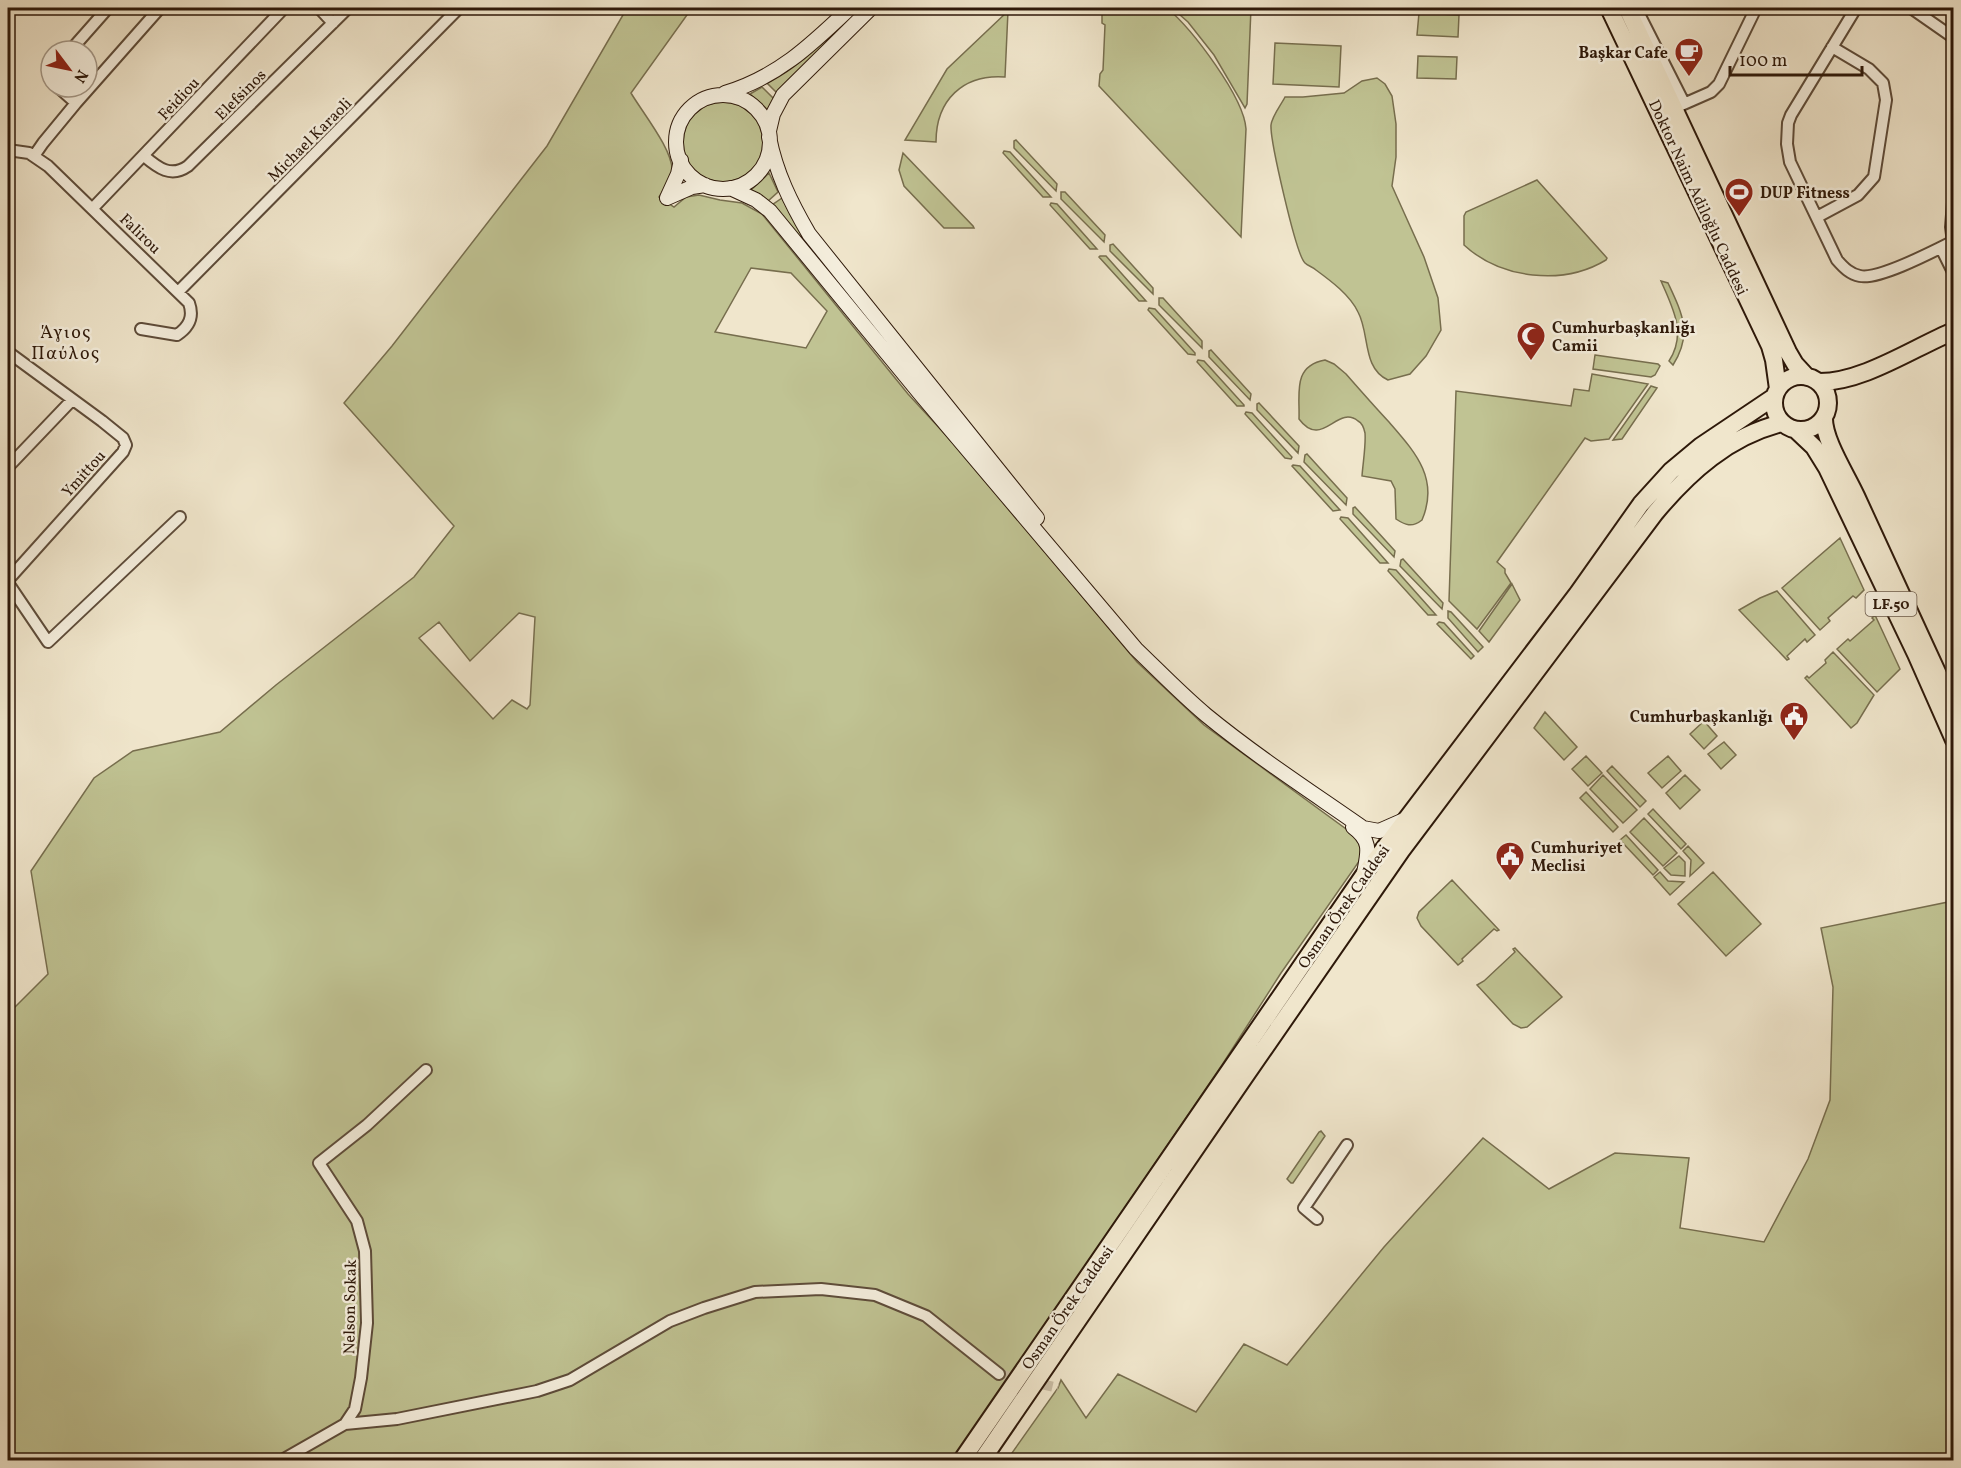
<svg xmlns="http://www.w3.org/2000/svg" width="1961" height="1468" font-family="Vollkorn,serif">
	<style>
		.green { fill: #c0c393; stroke: #776e4e; stroke-width: 1.5; fill-rule: evenodd }
		.lines { fill: none; stroke-linecap: round; stroke-linejoin: round }
		.street-tunnel { stroke: #c9bda5; stroke-width: 10; stroke-dasharray: 10 5; stroke-linecap: butt }
		.street-casing { stroke: #5e4c3a; stroke-width: 14 }
		.secondary-casing { stroke: #2e190a; stroke-width: 16 }
		.primary-casing { stroke: #2e190a; stroke-width: 20 }
		.street { stroke: #f5efde; stroke-width: 10 }
		.secondary { stroke: #f5efde; stroke-width: 14 }
		.primary { stroke: #f0e6cc; stroke-width: 16 }
		.labels { text-anchor: middle; stroke-width: 5; stroke-linejoin: round; paint-order: stroke }
		.shield { fill: #f5efde; stroke: #6a594a; stroke-width: 1.5 }
		.shield-label { font-size: 15px; font-weight: bold; fill: #2e190a }
		.poi-label { font-size: 16px; font-weight: bold; fill: #2e190a; stroke: #f5efde; text-anchor: start }
		.street-label { font-size: 16px; fill: #2e190a; stroke: #f5efde }
		.neighbourhood-label { font-size: 18px; letter-spacing: 1.5px; fill: #2e190a; stroke: #f5efde }
	</style>
	<rect width="100%" height="100%" fill="#f0e6cc"/>
	<filter id="stains"><feTurbulence type="fractalNoise" baseFrequency=".00333" numOctaves="4"/><feColorMatrix values="0 0 0 0 .2 0 0 0 0 .09 0 0 0 0 .02 0 0 0 .5 -.17"/></filter>
	<radialGradient id="worn" r=".72"><stop offset=".6" stop-color="#630" stop-opacity="0"/><stop offset="1" stop-color="#630" stop-opacity=".3"/></radialGradient>
	<path class="green" d="M627,8h65l-61,85c11,19 43,58 41,79 -1,10 -8,17 -13,25l15,10 12,-10 13,-2 21,5 22,3 20,11 146,180 57,62 172,206 67,63 153,112 5,13 -2,10 -79,113 -59,92 -269,395h-945v-446l40,-40 -17,-103 63,-93 39,-27 87,-19 56,-47 138,-108 40,-51 -110,-123 48,-57 155,-200zM751,268l40,5 36,38 -21,37 -91,-16zM519,613l16,4 -5,88 -3,4 -15,-9 -19,19 -74,-81 20,-16 31,39z
		M858,8h6l-87,85 -10,-10 37,-24z
		M1102,8h65c25,21 77,89 79,121l-5,108 -142,-151 1,-12 3,-4 2,-45 -3,-2z
		M1172,8h79l-4,96 -2,4 -31,-53 -26,-33z
		M1008,11l-3,66c-42,-3 -69,23 -69,65l-31,-2 42,-71z
		M1419,13l40,2 -1,22 -41,-2z
		M1275,43l66,3 -2,41 -66,-3z
		M1418,56l39,1 -1,22 -39,-1z
		M1377,78l8,6 7,12 4,28v33l-4,29 32,71 14,41 3,32 -15,26 -16,18 -22,6c-26,-12 -18,-46 -30,-68 -8,-17 -27,-31 -42,-42 -3,-3 -8,-4 -11,-7 -9,-8 -35,-123 -34,-138 1,-9 10,-20 14,-28h18l41,-4 18,-12z
		M762,87l12,12 -6,11 -18,-16z
		M683 142a40 40 0 1 1 80 0a40 40 0 1 1-80 0Z
		M1016,140l41,44 -1,7 -42,-43v-7z
		M1004,151l6,1 41,45h-8l-40,-44z
		M903,153l70,73 1,2h-30l-40,-42 -5,-16z
		M769,173l9,19 -10,9 -17,-11z
		M1537,180l70,78 -1,2c-43,26 -105,19 -142,-15v-29l2,-4z
		M1061,192h4l40,43 -1,7 -43,-43z
		M782,198l13,25 260,322 -283,-340z
		M1051,203l6,1 40,45h-7l-40,-44z
		M1113,244l40,44v6l-43,-43v-6z
		M1100,256h6l40,45h-7l-40,-44z
		M1661,281l7,2c14,30 25,51 5,82l-4,-4c18,-28 4,-52 -8,-80z
		M1159,298h4l39,43v7l-43,-43z
		M1149,308l6,1 40,44v2l-7,-1 -40,-44z
		M1211,350l40,44 -1,6 -41,-43v-6z
		M1595,355l63,9 2,2 -5,9 -4,2 -58,-8z
		M1198,360l6,1 40,44v1h-7l-40,-44z
		M1325,360l9,4 12,10c14,16 28,32 43,48 25,29 51,56 33,98 -10,8 -17,5 -26,-1l-1,-30 -4,-8 -29,-5c1,-14 4,-30 3,-43 -1,-5 -3,-10 -7,-12 -21,-17 -36,29 -59,-2 1,-25 -7,-53 26,-59z
		M1592,374l56,10 -39,55 -18,2 -6,-3 -88,124 8,7v4l6,10 -34,46 -28,-28 7,-210 115,15 3,-17 15,2z
		M1651,386l6,2 -35,51 -9,1z
		M1259,403l40,43 -1,7 -41,-43v-6z
		M1246,412l6,1 40,44 -1,2 -6,-1 -40,-44z
		M1307,454l40,44 -1,7 -42,-43 1,-7z
		M1293,465l7,1 40,44 -7,1 -41,-45z
		M1355,507l40,44 -1,6 -41,-43v-6z
		M1341,517l7,1 40,45h-8l-40,-44z
		M1840,538l24,52 -8,8 -3,-2 -25,22 2,3 -10,9 -38,-42z
		M1403,559l40,44 -1,6 -42,-43 1,-6z
		M1389,569l7,1 40,45h-8l-40,-44z
		M1512,584l8,16 -31,42 -10,-11z
		M1777,591l38,44 -8,7 -2,-3 -18,17 2,3 -2,1 -48,-50 21,-12z
		M1448,611l3,1 32,35 -5,5 -30,-34z
		M1875,615l25,54 -23,23 -40,-43 11,-10 2,2 24,-21 -2,-2z
		M1439,622l5,1 30,33 -3,3 -34,-35z
		M1833,652l41,43 -17,28 -6,5 -46,-50 2,-2 2,2 17,-15 -1,-3z
		M1545,712l32,35 -13,13 -30,-32z
		M1704,721l13,15 -13,13 -14,-15z
		M1724,742l12,13 -15,14 -13,-15z
		M1586,756l16,17 -14,13 -16,-17z
		M1668,756l13,15 -19,17 -14,-15z
		M1612,766l34,35 -6,6 -33,-36z
		M1603,775l34,35 -14,13 -33,-34z
		M1685,775l15,15 -20,19 -14,-16z
		M1586,792l32,35 -5,5 -33,-34z
		M1653,809l33,35 -5,5 -33,-35z
		M1644,818l33,35 -14,13 -33,-34z
		M1626,835l32,35 -5,5 -33,-35z
		M1688,846l16,17 -14,13 1,-16 -8,-9z
		M1679,856l6,6v14l-14,-1 -7,-7z
		M1660,872l8,9 16,1 -14,13 -16,-18z
		M1713,872l48,52 -35,32 -48,-52z
		M1452,880l47,50 -2,1 -3,-2 -32,30 1,2 -5,4 -37,-39 -4,-8 2,-6z
		M1953,901v559h-946l51,-72 3,-8 25,38 32,-44 78,38 48,-68 43,21 97,-118 99,-109 66,51 66,-36 74,5 -9,70 84,14 44,-83 22,-59 3,-113 -12,-59z
		M1515,948l47,49 -35,30 -6,1 -8,-4 -36,-39 7,-4 31,-29 -2,-3z
		M1321,1131l4,5 -32,47h-2l-4,-4 32,-47z"/>
	<g class="lines">
		<path class="street-tunnel" d="M999,1374l59,14"/>
		<g class="street-casing">
			<path id="street" d="M319,8l14,15
				M1856,8l-65,107 -3,8 -1,21 3,18 47,98c7,8 13,14 23,16 19,4 74,-25 94,-35
				M1911,8l43,30
				M1637,10l47,93
				M70,51l38,-43
				M58,87l18,16
				M1670,110l41,-18 8,-8 37,-76
				M8,150l21,3 19,13 141,137c5,14 0,24 -12,32l-36,-6
				M34,156l9,-13 33,-40 84,-95
				M144,156c14,12 27,22 44,10l160,-158
				M93,208l191,-200
				M1817,217l41,-22 16,-18 12,-77 -3,-17 -14,-14 -37,-22
				M1953,242l-2,-15 3,-37
				M1941,248l13,26
				M179,291l280,-283
				M8,352l94,69 21,17 3,7 -3,7 -115,128
				M8,467l64,-67
				M8,583l40,59 132,-125
				M1317,1219l-13,-11 43,-63
				M345,1424l52,-5 140,-28 33,-11 100,-59 34,-13 51,-16 66,-3 54,6 51,21 73,58
				M282,1460l63,-36 10,-15 6,-31 6,-55 -2,-72 -8,-30 -38,-58 48,-38 59,-55"/>
		</g>
		<g class="secondary-casing">
			<path id="secondary" d="M725,93c53,-16 86,-48 125,-85
				M676 142a47 47 0 1 1 94 0a47 47 0 1 1-94 0Z
				M769,131l4,-17 10,-19 88,-87
				M769,137c7,36 22,66 40,97l228,284
				M730,188l26,12 14,11 152,185 214,253c23,22 45,45 70,66 50,41 104,76 157,113l16,3 25,-11
				M667,198l25,-11 13,-2
				M667,198l11,-24 3,-14
				M1353,827c19,14 15,25 11,46"/>
		</g>
		<g class="primary-casing">
			<path id="primary" d="M1609,8l161,338 4,14 4,29
				M1627,8l161,344 7,12 12,13
				M1774 403a27 27 0 1 1 54 0a27 27 0 1 1-54 0Z
				M1818,382c44,1 95,-34 136,-51
				M1824,417c-1,22 22,57 32,79 33,71 65,142 98,213
				M1796,430l18,17 13,21 89,186 38,86
				M962,1460l402,-585 214,-282 63,-89 30,-33 30,-25 73,-49
				M982,1460l259,-378 160,-231 254,-338c34,-41 74,-77 127,-90"/>
		</g>
		<use href="#street" class="street"/>
		<use href="#secondary" class="secondary"/>
		<use href="#primary" class="primary"/>
	</g>
	<defs>
		<g id="cafe-pin" transform="scale(1.5)"><path d="M0 17L-7.5 6A9.5 9.5 0 1 1 7.5 6Z" fill="#8f2418" stroke="#f5efde"/><path d="M-5.5-4.5H6V0H3Q3 3.5 0 3.5H-2.5Q-5.5 3.5-5.5 0ZM3-3.2v2h1.7v-2ZM-6 4.5H4V6H-6Z" fill="#fff"/></g>
		<g id="stadium-pin" transform="scale(1.5)"><path d="M0 17L-7.5 6A9.5 9.5 0 1 1 7.5 6Z" fill="#8f2418" stroke="#f5efde"/><path d="M0-5a6.5 5 0 1 0 0 10a6.5 5 0 1 0 0-10ZM-3.5-1.8h7v3.6h-7Z" fill="#fff"/></g>
		<g id="mosque-pin" transform="scale(1.5)"><path d="M0 17L-7.5 6A9.5 9.5 0 1 1 7.5 6Z" fill="#8f2418" stroke="#f5efde"/><path d="M3.5-4.9A6 6 0 1 0 3.5 4.9A5 5 0 1 1 3.5-4.9Z" fill="#fff"/></g>
		<g id="civic-pin" transform="scale(1.5)"><path d="M0 17L-7.5 6A9.5 9.5 0 1 1 7.5 6Z" fill="#8f2418" stroke="#f5efde"/><path d="M-.6-6.5H3V-4.5H.6V-3L4-1V1h2V6H-6V1h2V-1L-.6-3ZM-1.2 2.5V6h2.4V2.5Z" fill="#fff"/></g>
	</defs>
	<g fill-rule="evenodd">
		<use href="#cafe-pin" x="1689" y="52"/>
		<use href="#stadium-pin" x="1739" y="192"/>
		<use href="#mosque-pin" x="1531" y="336"/>
		<use href="#civic-pin" x="1794" y="716"/>
		<use href="#civic-pin" x="1510" y="856"/>
	</g>
	<g class="labels">
		<rect class="shield" x="1865.5" y="592" width="51" height="24" rx="4.5"/>
		<g class="shield-label">
			<text x="1891" y="609">LF.50</text>
		</g>
		<g class="poi-label">
			<text x="1668" y="58" text-anchor="end">Başkar Cafe</text>
			<text x="1760" y="198">DUP Fitness</text>
			<text x="1552" y="333">Cumhurbaşkanlığı<tspan x="1552" dy="18">Camii</tspan></text>
			<text x="1773" y="722" text-anchor="end">Cumhurbaşkanlığı</text>
			<text x="1531" y="853">Cumhuriyet<tspan x="1531" dy="18">Meclisi</tspan></text>
		</g>
		<g class="street-label">
			<text transform="translate(240 94) rotate(-45)" y="6">Elefsinos</text>
			<text transform="translate(178 98) rotate(-47)" y="6">Feidiou</text>
			<text transform="translate(309 139) rotate(-45)" y="6">Michael Karaoli</text>
			<text transform="translate(1699 197) rotate(65)" y="6">Doktor Naim Adiloğlu Caddesi</text>
			<text transform="translate(141 233) rotate(44)" y="6">Falirou</text>
			<text transform="translate(83 473) rotate(-48)" y="6">Ymittou</text>
			<text transform="translate(1343 906) rotate(-55)" y="6">Osman Örek Caddesi</text>
			<text transform="translate(349 1307) rotate(-89)" y="6">Nelson Sokak</text>
			<text transform="translate(1067 1307) rotate(-55)" y="6">Osman Örek Caddesi</text>
		</g>
		<g class="neighbourhood-label">
			<text x="66" y="338">Άγιος<tspan x="66" dy="21">Παύλος</tspan></text>
		</g>
	</g>
	<rect width="1961" height="1468" fill="none" stroke="#f0e6cc" stroke-width="30"/>
	<rect x="9" y="9" width="1943" height="1450" fill="none" stroke="#2e190a" stroke-width="3"/>
	<rect x="15" y="15" width="1931" height="1438" fill="none" stroke="#2e190a" stroke-width="1.5"/>
	<g transform="translate(69 69) rotate(122)"><circle r="28" fill="#f5efde" stroke="#a59989" stroke-width="1.5"/>
	<path d="M0-4.5L10 22L0 15L-10 22Z" fill="#8f2418"/>
	<text y="-9" font-size="16" font-weight="bold" text-anchor="middle" fill="#2e190a">N</text>
	</g>
	<path d="M1730 66v9h132v-9" fill="none" stroke="#2e190a" stroke-width="3"/>
	<text x="1739" y="66" font-size="18" fill="#2e190a" stroke="#f5efde" stroke-width="4.5" paint-order="stroke">100 m</text>
	<rect width="100%" height="100%" filter="url(#stains)"/>
	<rect width="100%" height="100%" fill="url(#worn)"/>
</svg>
